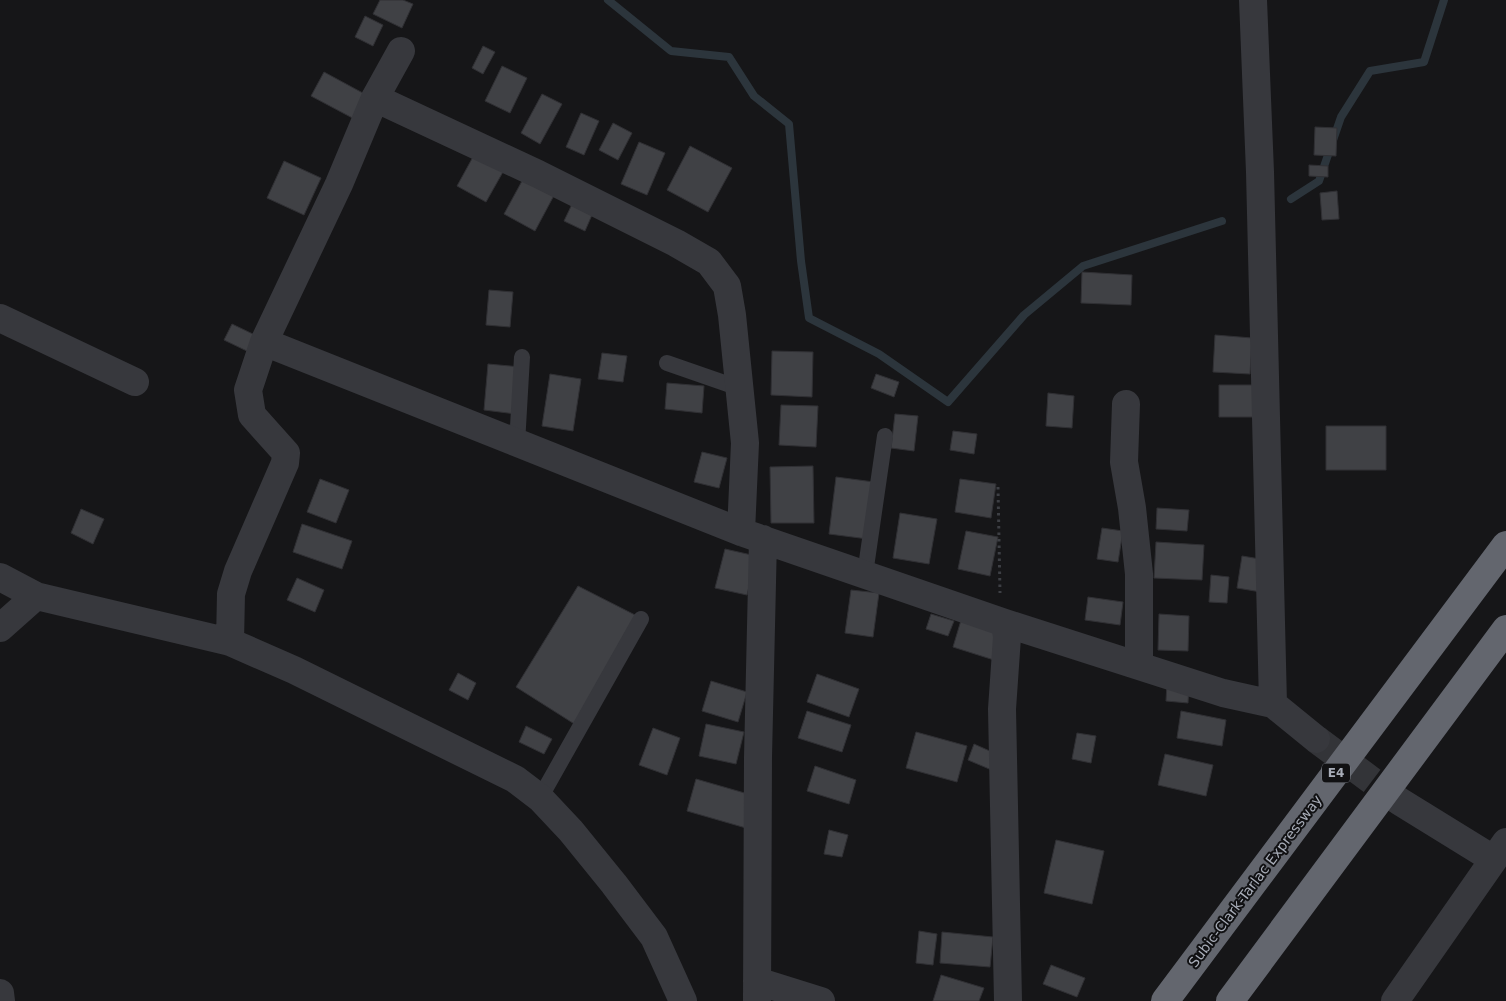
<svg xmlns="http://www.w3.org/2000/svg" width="1506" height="1001" font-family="'DejaVu Sans',sans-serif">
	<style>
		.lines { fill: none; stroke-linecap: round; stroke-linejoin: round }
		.stream { stroke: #2c353c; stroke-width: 8 }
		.building { fill: #404145; stroke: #303034 }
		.minor-tunnel { stroke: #333438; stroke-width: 28; stroke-dasharray: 28 14; stroke-linecap: butt }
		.path { stroke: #3d3f44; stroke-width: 3; stroke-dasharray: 2.5 4; stroke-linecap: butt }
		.service { stroke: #37383d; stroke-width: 16 }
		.minor { stroke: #37383d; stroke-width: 28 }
		.motorway { stroke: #63666e; stroke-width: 28 }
		.labels { text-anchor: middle; stroke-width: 4; stroke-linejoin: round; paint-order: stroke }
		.shield { fill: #111113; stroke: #7b7e86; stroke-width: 1 }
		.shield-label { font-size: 12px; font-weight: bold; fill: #a8adb8 }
		.street-label { font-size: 14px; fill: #a8adb8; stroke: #111113 }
	</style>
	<rect width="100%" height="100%" fill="#161618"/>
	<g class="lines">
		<path class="stream" d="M608,0l63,51 58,6 25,39 35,28 12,137 8,57 70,36 69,48 76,-87 59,-49 139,-45
			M1291,199l28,-18 22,-64 29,-46 54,-9 20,-62"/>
	</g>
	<path class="building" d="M380,0h23l10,4 -11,24 -29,-14z
		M365,16l18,9 -10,21 -18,-9z
		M483,46l12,6 -12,22 -11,-6z
		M502,66l25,12 -17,35 -25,-12z
		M324,72l48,26 -12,24 -49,-26z
		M542,94l20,10 -22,40 -19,-11z
		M581,113l18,8 -15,34 -18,-8z
		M613,123l19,10 -14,27 -19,-10z
		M1315,127l22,1 -1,28 -22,-1z
		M639,142l26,11 -18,42 -26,-11z
		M479,146l29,17 -22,39 -29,-16z
		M690,146l42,22 -24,44 -41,-22z
		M284,161l37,17 -17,37 -37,-17z
		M1309,165l19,1v11l-19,-1z
		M528,170l31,16 -24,45 -31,-17z
		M1337,191l2,28 -17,1 -2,-27z
		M575,198l20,10 -10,23 -21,-10z
		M1082,272l50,3 -1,30 -50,-2z
		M489,290l24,2 -3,35 -24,-2z
		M232,324l25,12 -8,16 -25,-12z
		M1215,335l37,3 -2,36 -37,-2z
		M772,351l41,1 -1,45 -41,-2z
		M602,353l25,3 -4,26 -25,-3z
		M488,364l33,3 -5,47 -32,-4z
		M550,374l31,5 -8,52 -31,-5z
		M876,374l23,8 -5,15 -23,-9z
		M667,383l37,3 -2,27 -37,-4z
		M1219,385h39v32h-39z
		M1048,393l26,3 -2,32 -26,-2z
		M781,405l37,1 -2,41 -37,-2z
		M895,414l23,2 -4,35 -23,-3z
		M1326,426h60v44h-60z
		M953,431l24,3 -3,20 -24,-4z
		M702,452l25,6 -8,30 -25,-6z
		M813,466l1,57h-43l-1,-56z
		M836,477l38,5 -6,57 -39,-5z
		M320,479l29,11 -13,33 -29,-11z
		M960,479l36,5 -5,34 -36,-6z
		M1157,508l32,2 -2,21 -31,-2z
		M81,509l23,10 -11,25 -22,-11z
		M900,513l37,6 -8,45 -36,-6z
		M302,524l50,17 -10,28 -49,-17z
		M1102,528l21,3 -5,31 -21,-3z
		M966,531l32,6 -8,39 -32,-7z
		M1156,542l48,3 -2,35 -48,-2z
		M725,549l31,7 -9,39 -32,-7z
		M1242,556l24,4 -5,32 -24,-4z
		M1211,575l18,2 -2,26 -18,-1z
		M297,578l27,12 -9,22 -28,-12z
		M578,586l59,30 -61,109 -60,-38z
		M851,590l28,3 -6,44 -28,-4z
		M1088,597l35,5 -3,23 -35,-5z
		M931,614l23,7 -6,15 -22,-7z
		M1159,614l30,2 -1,35 -30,-1z
		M962,617l42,13 -10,30 -41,-13z
		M458,673l18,10 -8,17 -19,-10z
		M817,674l42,15 -10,28 -42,-15z
		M711,681l36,11 -9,30 -36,-11z
		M1167,683l22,2 -1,18 -22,-2z
		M807,711l44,14 -9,27 -44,-14z
		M1181,711l45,9 -4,26 -45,-8z
		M706,724l38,8 -8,32 -37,-8z
		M526,726l26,13 -8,15 -25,-12z
		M653,728l27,10 -13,37 -28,-10z
		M916,732l51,14 -10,36 -51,-14z
		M1077,733l19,3 -5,27 -19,-4z
		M974,744l27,12 -7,15 -26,-11z
		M1165,754l48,11 -7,31 -48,-11z
		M815,766l41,14 -7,24 -42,-13z
		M696,779l59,17 -9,32 -59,-17z
		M829,830l19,5 -6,22 -18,-3z
		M1056,840l48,11 -12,53 -48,-11z
		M919,931l18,3 -4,31 -17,-2z
		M942,932l51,5 -3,30 -50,-4z
		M1051,965l34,13 -8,19 -34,-13z
		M941,975l43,13 -5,13h-46z"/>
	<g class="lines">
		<path class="minor-tunnel" d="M1316,739l83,62"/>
		<path class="path" d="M998,487l2,106"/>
		<path class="service" d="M667,363l72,25
			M517,444l5,-87
			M865,574l20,-138
			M540,798l101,-179"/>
		<path class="minor" d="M1253,0l7,172 13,532
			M375,98l163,76 138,69 33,19 18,24 5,29 13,128 -4,89
			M0,318l135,64
			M264,342l477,190 264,91 218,70 50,11 43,35
			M1126,404l-2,58 8,46 7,66v91
			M0,577l36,19 194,46 64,28 221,109 25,19 31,33 43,53 40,53 29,64
			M1005,623l2,14 -5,72 6,292
			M0,628l36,-32
			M230,642l1,-48 7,-23 47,-108 1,-10 -34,-38 -4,-25 16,-48 75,-158 36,-86 26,-47
			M1399,801l94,58
			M757,981l64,20
			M0,993l1,8
			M757,1001l1,-244 5,-218
			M1395,1001l111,-159"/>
		<path class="motorway" d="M1165,1001l341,-456
			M1230,1001l276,-372"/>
	</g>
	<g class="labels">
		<rect class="shield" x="1322" y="763.5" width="28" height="19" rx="4"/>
		<g class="shield-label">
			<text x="1336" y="777">E4</text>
		</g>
		<g class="street-label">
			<text transform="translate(1255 881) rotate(-53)" y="5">Subic-Clark-Tarlac Expressway</text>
		</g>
	</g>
</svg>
